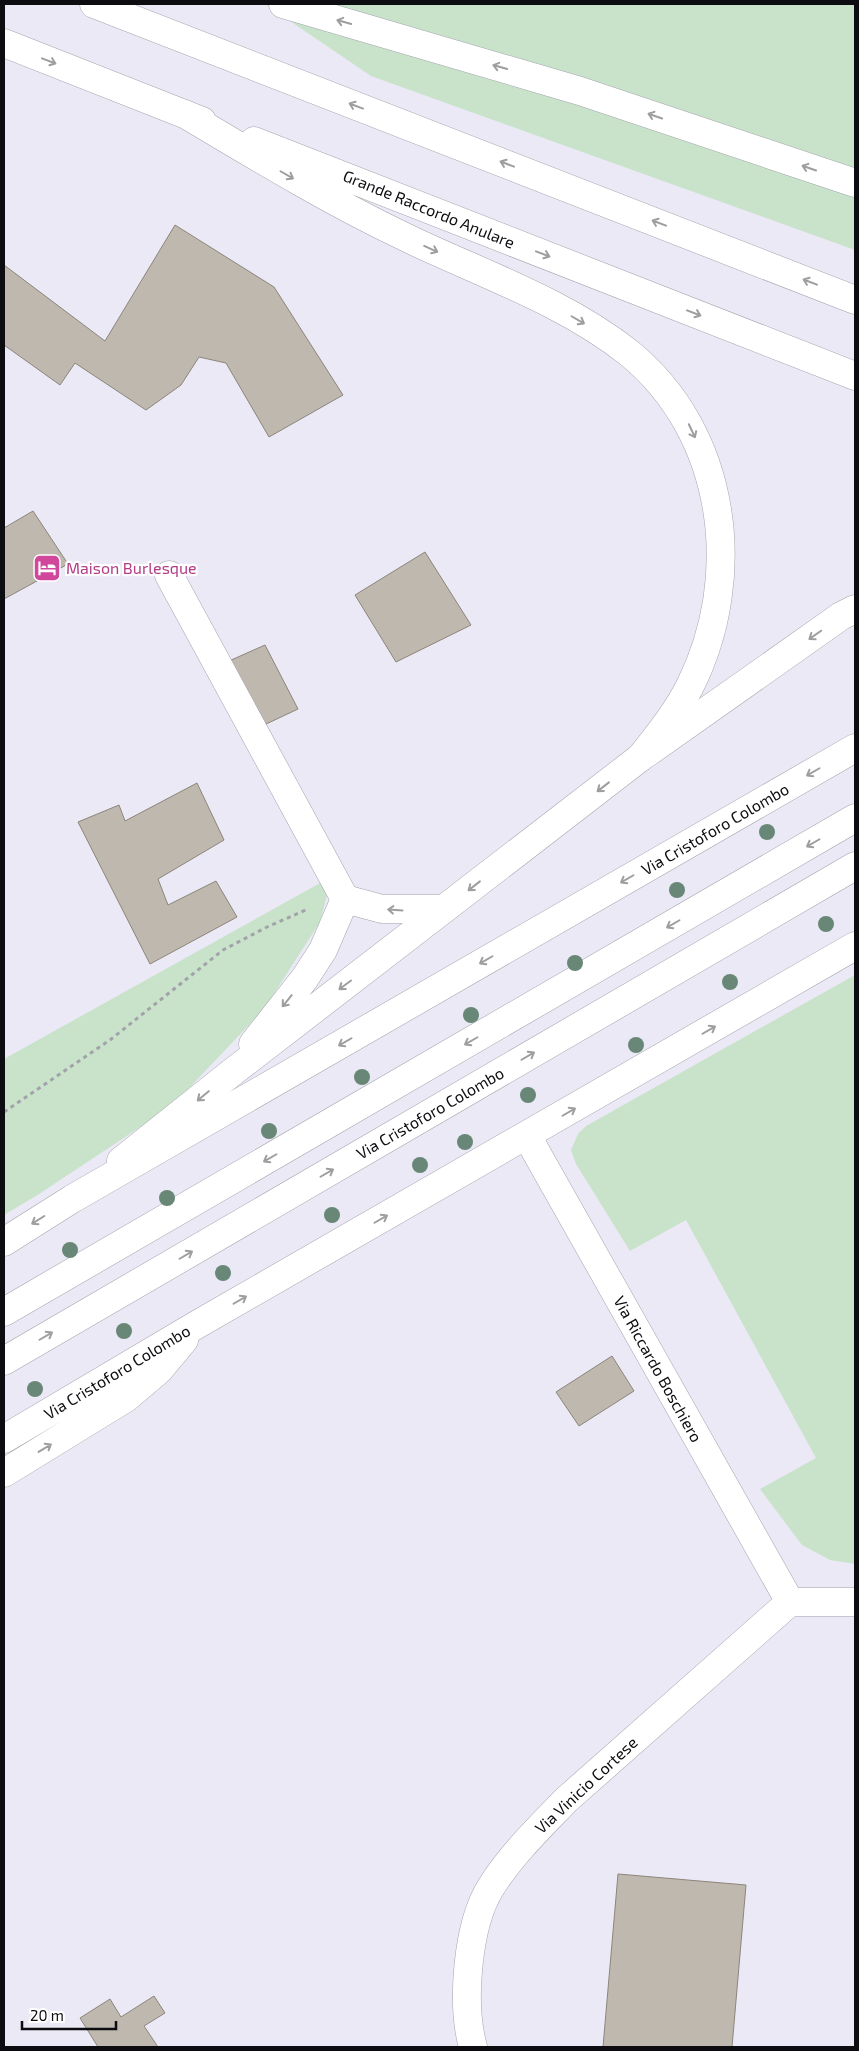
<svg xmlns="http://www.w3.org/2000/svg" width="859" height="2051" font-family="'Exo 2',sans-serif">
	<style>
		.green { fill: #c8e3ca }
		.building { fill: #bfb8af; stroke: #8c857c }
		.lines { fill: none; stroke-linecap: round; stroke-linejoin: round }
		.minor-casing { stroke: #a4a4ae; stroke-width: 29 }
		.secondary-casing { stroke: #a4a4ae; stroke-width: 29 }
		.primary-casing { stroke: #a4a4ae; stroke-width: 29 }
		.trunk-casing { stroke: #a4a4ae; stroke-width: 29 }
		.motorway-casing { stroke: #a4a4ae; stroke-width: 29 }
		.path { stroke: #a3a2ab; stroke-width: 3; stroke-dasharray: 4 4; stroke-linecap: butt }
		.minor { stroke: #fff; stroke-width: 28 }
		.secondary { stroke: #fff; stroke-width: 28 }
		.primary { stroke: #fff; stroke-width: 28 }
		.trunk { stroke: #fff; stroke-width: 28 }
		.motorway { stroke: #fff; stroke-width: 28 }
		.tree { fill: #698776 }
		.oneway { stroke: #9e9e9f }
		.labels { text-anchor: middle; stroke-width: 4.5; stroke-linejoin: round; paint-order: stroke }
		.street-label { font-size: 16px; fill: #0d0c10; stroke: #fff }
		.hotel-label { font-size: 16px; fill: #b23c85; stroke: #fff; text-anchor: start }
	</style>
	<rect width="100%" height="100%" fill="#eae9f5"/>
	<path class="green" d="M265,4h590v246l-484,-174z
		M322,882l5,13 -7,27 -56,87 -92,97 -133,88 -35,21v-156z
		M855,975v589l-25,-4 -28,-15 -42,-56 56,-31 -130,-238 -56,31 -54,-87 -5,-14 7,-16 8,-8z"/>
	<path class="building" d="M175,225l99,62 69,108 -74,42 -43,-74 -27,-6 -18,28 -35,25 -71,-47 -15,22 -56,-40v-80l101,76z
		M33,511l35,53 -64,35v-71z
		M425,552l46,73 -75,37 -41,-67z
		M265,645l33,64 -34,16 -35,-64z
		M197,783l27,57 -66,39 10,26 48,-24 21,36 -87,47 -72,-142 41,-17 6,16z
		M612,1356l22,35 -55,35 -23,-34z
		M618,1874l128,11 -14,162h-129z
		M154,1996l11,17 -21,13 14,21h-60l-18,-29 30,-19 11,18z"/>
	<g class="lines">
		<g class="minor-casing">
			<path id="minor" d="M169,575l176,324
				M527,1136l263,466
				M790,1602h65
				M473,2047c-12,-43 -6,-122 18,-160 20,-32 49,-60 75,-87l224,-198"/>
		</g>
		<g class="secondary-casing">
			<path id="secondary" d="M253,1044l52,-66 18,-28 22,-51 37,10h62
				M121,1161l109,-87 411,-317"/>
		</g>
		<g class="primary-casing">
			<path id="primary" d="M647,753l194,-137 14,-7
				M4,1242l68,-43 783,-451
				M4,1439l194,-115 657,-378
				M4,1473l122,-75 33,-28 25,-30"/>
		</g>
		<g class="trunk-casing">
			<path id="trunk" d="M4,1312l851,-494
				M4,1361l851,-495"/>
		</g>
		<g class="motorway-casing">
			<path id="motorway" d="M94,4l761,296
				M283,4l297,87 275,92
				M4,43l198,78
				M185,114c72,43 143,86 218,122 76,37 159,64 226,117 98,80 116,223 61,333 -13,26 -31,48 -49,71
				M254,141l601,235"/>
		</g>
		<path class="path" d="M4,1112l106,-72 113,-90 44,-23 41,-18"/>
		<use href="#minor" class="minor"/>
		<use href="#secondary" class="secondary"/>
		<use href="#primary" class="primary"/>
		<use href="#trunk" class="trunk"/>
		<use href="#motorway" class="motorway"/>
	</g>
	<g class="tree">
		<circle cx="767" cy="832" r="8"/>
		<circle cx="677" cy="890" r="8"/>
		<circle cx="826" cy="924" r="8"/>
		<circle cx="575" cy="963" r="8"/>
		<circle cx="730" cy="982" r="8"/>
		<circle cx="471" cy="1015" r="8"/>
		<circle cx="636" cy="1045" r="8"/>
		<circle cx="362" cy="1077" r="8"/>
		<circle cx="528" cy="1095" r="8"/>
		<circle cx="269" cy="1131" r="8"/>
		<circle cx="465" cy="1142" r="8"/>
		<circle cx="420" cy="1165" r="8"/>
		<circle cx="167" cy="1198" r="8"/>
		<circle cx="332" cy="1215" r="8"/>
		<circle cx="70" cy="1250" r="8"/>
		<circle cx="223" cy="1273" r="8"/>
		<circle cx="124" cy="1331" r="8"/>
		<circle cx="35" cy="1389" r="8"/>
	</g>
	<defs><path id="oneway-shaft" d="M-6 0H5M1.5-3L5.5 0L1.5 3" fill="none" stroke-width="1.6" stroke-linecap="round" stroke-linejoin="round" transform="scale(1.25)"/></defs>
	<g class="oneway">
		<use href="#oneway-shaft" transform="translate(344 22) rotate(-164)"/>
		<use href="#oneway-shaft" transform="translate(49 61) rotate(21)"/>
		<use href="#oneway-shaft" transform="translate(500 67) rotate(-164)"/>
		<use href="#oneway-shaft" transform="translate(356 106) rotate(-159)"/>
		<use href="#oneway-shaft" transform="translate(655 116) rotate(-161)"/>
		<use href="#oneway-shaft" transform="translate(507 164) rotate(-159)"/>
		<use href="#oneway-shaft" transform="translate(809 168) rotate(-161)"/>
		<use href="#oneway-shaft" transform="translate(287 175) rotate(30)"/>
		<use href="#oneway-shaft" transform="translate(659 223) rotate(-159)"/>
		<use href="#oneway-shaft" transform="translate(431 249) rotate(24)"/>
		<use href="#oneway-shaft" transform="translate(543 254) rotate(21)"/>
		<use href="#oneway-shaft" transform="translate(810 282) rotate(-159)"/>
		<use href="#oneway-shaft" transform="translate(694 313) rotate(21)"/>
		<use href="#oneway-shaft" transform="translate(578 320) rotate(30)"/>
		<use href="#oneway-shaft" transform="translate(692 431) rotate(65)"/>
		<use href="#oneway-shaft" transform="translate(815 635) rotate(145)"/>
		<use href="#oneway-shaft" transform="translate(813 772) rotate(150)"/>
		<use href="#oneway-shaft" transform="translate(603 787) rotate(142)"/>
		<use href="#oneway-shaft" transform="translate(813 843) rotate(150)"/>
		<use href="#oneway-shaft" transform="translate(627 879) rotate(150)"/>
		<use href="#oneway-shaft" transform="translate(474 886) rotate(142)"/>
		<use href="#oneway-shaft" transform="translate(395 910) rotate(-176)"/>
		<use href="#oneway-shaft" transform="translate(673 924) rotate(150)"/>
		<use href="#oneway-shaft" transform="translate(486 960) rotate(150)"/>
		<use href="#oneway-shaft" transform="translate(345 985) rotate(143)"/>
		<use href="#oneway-shaft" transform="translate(287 1001) rotate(129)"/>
		<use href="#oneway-shaft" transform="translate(709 1030) rotate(-30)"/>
		<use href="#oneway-shaft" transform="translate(471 1041) rotate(150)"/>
		<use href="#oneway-shaft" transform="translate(345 1042) rotate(150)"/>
		<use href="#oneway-shaft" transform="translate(528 1056) rotate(-30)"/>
		<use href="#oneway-shaft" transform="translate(203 1096) rotate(140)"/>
		<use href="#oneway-shaft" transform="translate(569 1112) rotate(-30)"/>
		<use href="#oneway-shaft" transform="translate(270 1158) rotate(150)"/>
		<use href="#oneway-shaft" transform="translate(327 1173) rotate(-30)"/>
		<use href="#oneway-shaft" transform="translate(381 1219) rotate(-30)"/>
		<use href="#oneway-shaft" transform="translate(38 1220) rotate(148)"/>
		<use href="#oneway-shaft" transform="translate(186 1255) rotate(-30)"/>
		<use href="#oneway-shaft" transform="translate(240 1300) rotate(-30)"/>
		<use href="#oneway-shaft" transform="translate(46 1336) rotate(-30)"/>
		<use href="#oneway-shaft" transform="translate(45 1448) rotate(-31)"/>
	</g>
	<defs>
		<g id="hotel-square" transform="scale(1.4375)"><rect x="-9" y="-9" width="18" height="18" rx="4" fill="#d1479c" stroke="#fff"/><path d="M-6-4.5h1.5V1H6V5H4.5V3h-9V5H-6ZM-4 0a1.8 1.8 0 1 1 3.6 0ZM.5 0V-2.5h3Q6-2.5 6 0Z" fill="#fff"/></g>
	</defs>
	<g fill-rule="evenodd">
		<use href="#hotel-square" x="47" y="568"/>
	</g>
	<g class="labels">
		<g class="street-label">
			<text transform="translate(429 209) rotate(22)" y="6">Grande Raccordo Anulare</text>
			<text transform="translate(715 829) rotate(-30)" y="6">Via Cristoforo Colombo</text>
			<text transform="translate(430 1113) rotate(-30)" y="6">Via Cristoforo Colombo</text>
			<text transform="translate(658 1369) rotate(61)" y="6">Via Riccardo Boschiero</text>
			<text transform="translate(117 1372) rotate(-31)" y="6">Via Cristoforo Colombo</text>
			<text transform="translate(586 1785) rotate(-43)" y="6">Via Vinicio Cortese</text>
		</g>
		<g class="hotel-label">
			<text x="66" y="574">Maison Burlesque</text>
		</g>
	</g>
	<rect width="859" height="2051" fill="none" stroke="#0d0c10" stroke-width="10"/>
	<path d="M22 2021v8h94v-8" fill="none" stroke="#0d0c10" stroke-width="2.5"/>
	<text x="30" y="2021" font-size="15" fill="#0d0c10" stroke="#ffffff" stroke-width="4" paint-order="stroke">20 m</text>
</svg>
